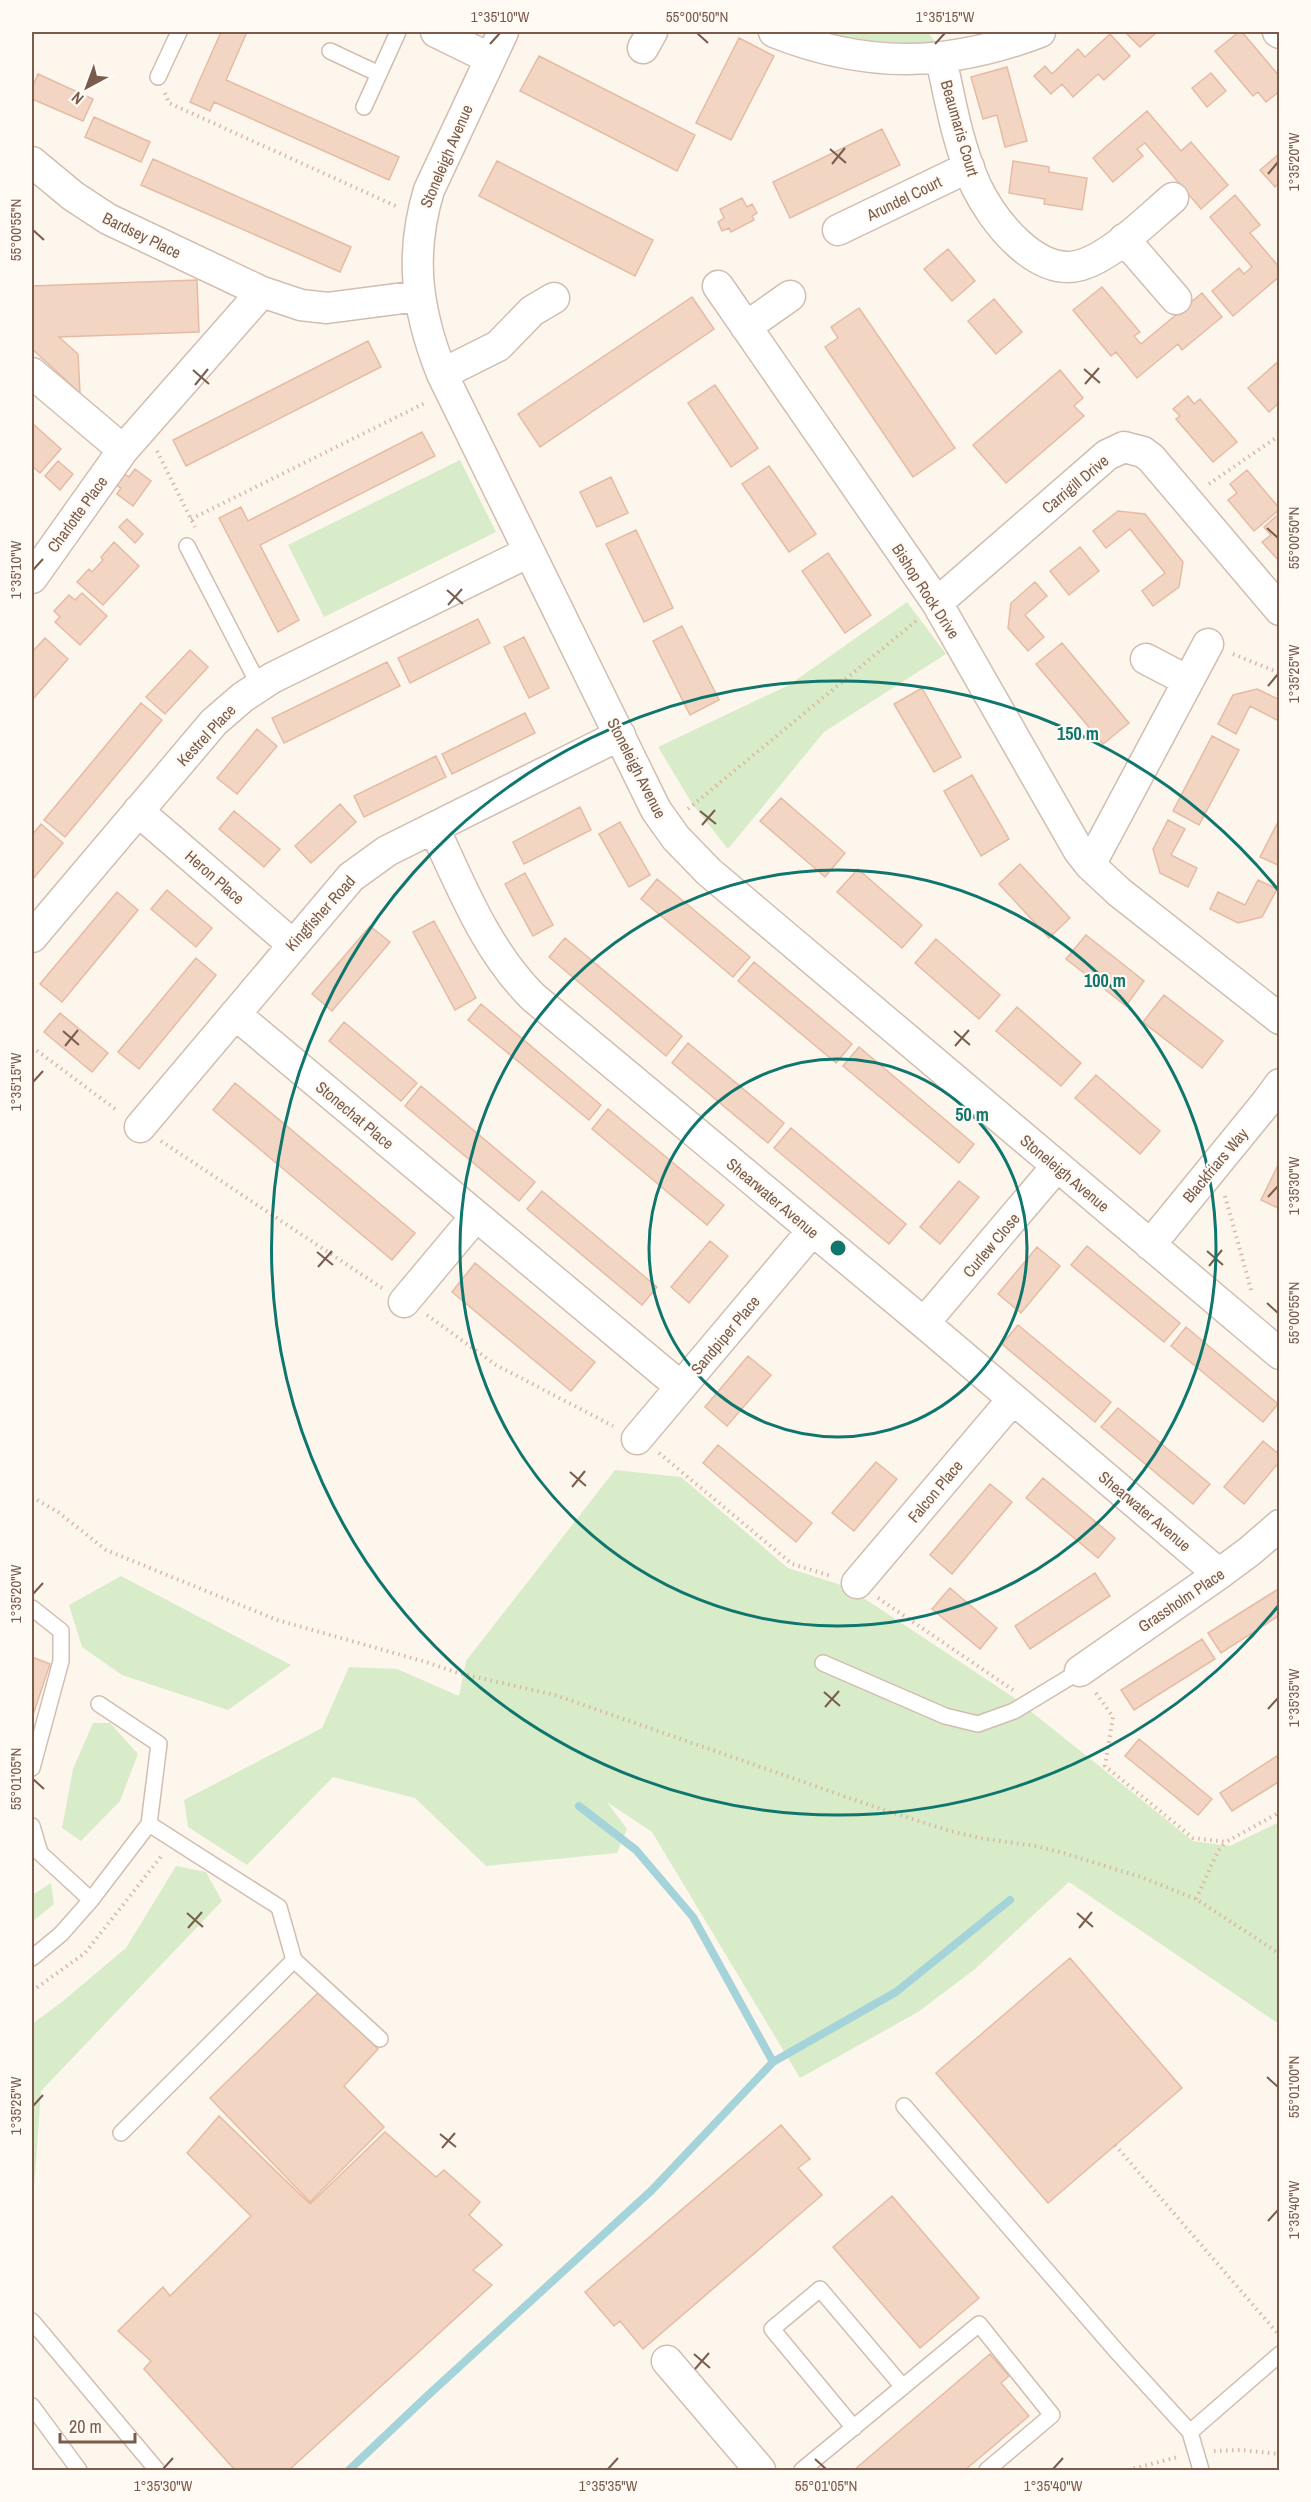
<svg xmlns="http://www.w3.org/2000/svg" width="1311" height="2502" font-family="'Archivo Narrow',sans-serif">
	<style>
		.green { fill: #d8ecc9 }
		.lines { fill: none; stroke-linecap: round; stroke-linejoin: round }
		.stream { stroke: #a5d3da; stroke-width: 8 }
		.building { fill: #f3d5c3; stroke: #e6bba3; stroke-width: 1.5 }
		.service-casing { stroke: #d1beb0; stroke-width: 18 }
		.minor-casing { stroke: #d1beb0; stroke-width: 33 }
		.path { stroke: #d9b8a5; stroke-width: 4; stroke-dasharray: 1.5 4.5; stroke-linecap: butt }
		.service { stroke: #fff; stroke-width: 15 }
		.minor { stroke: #fff; stroke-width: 30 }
		.ticks { fill: none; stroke: #7a5c4d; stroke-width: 2 }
		.ring { fill: none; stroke: #0f766e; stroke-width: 3 }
		.labels { text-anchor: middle; stroke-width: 4.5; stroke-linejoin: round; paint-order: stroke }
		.street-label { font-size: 16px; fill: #7a5c4d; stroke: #fffaf3 }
		.centre { fill: #0f766e; stroke: #fffaf3; stroke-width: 3 }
		.ring-label { font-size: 18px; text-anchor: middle; font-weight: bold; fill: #0f766e; stroke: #fffaf3; stroke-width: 4.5; stroke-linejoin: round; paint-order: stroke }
		.neatline { fill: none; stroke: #7a5c4d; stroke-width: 2 }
		.ticks-label { font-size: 15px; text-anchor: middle; fill: #7a5c4d }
	</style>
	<rect width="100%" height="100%" fill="#fdf6ec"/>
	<path class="green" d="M819,32h108l12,14 -83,-3z
		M460,460l36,72 -172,85 -36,-72z
		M907,602l39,52 -122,78 -96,117 -35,-44 -35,-58 131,-62z
		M615,1470l66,7 107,91 59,19 166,110 180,144 37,5 49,-24v202l-210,-142 -94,87 -57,43 -118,66 -148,-246 -45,-30 20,27 -10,24 -131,13 -71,-68 -82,-21 -86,88 -59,-38 -4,-27 138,-72 27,-61 48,2 62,27 7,-35z
		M121,1576l170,89 -63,45 -106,-35 -40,-28 -13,-42z
		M93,1723h17l28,31 -18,47 -39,40 -19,-13 11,-59z
		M176,1866l30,6 16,29 -181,190 -9,125v-192l31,-23 63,-53z
		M51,1883l3,21 -22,18v-27z"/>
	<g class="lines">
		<path class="stream" d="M579,1806l57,44 57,67 80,145
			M349,2470l76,-72 227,-208 121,-128 123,-70 114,-92"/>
	</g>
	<path class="building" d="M221,32h26l-21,48 173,77 -10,23 -175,-78 -4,9 -20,-9z
		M1125,32h32l-17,15z
		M1239,32h3l38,45v14l-14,11 -8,-10 -5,4 -38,-45z
		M1110,34l20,22 -26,24 -6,-6 -25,23 -11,-13 -11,10 -17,-18 11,-10 7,8 26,-25 7,8z
		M739,38l35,18 -43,84 -35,-17z
		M539,56l156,79 -18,36 -157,-80z
		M1007,67l20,74 -22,6 -8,-32 -14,4 -12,-42z
		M1211,73l15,18 -19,16 -15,-19z
		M38,74l55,25 -10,22 -51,-22v-11z
		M1147,111l34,40 10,-9 37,43 -27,24 -56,-66 -8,6 6,7 -30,26 -20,-24z
		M94,117l56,25 -9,20 -56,-25z
		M882,129l18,36 -110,53 -17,-36z
		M1279,154l1,28 -5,5 -15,-17z
		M153,159l198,88 -11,25 -199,-87z
		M497,161l156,79 -18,36 -156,-80z
		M1013,161l36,6v5l38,6 -5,32 -38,-6 1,-5 -36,-6z
		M1235,195l25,30 -10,8 30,35v8l-47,40 -21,-25 27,-23 5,6 8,-7 -42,-50z
		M742,198l5,9 5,-3 5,9 -5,3 2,4 -23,12 -2,-4 -7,3 -4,-9 6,-4 -4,-9z
		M948,249l27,32 -23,20 -28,-32z
		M197,280l2,52 -140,5 19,17 2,39 -48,-44v-63z
		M1102,287l38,45 -6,4 7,8 61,-51 20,24 -40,33 -4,-6 -41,34 -21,-26 -5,4 -38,-46z
		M692,297l22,32 -174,118 -22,-33z
		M994,299l28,33 -26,22 -28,-33z
		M859,308l96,140 -42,29 -88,-130 13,-9 -7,-11z
		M368,341l13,26 -195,99 -13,-26z
		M1280,360v42l-11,10 -21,-24z
		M1060,370l23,28 -9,8 10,10 -78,67 -33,-38z
		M715,385l43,63 -27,19 -43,-64z
		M1188,396l6,8 6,-5 37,43 -24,20 -37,-43 4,-3 -7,-7z
		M32,423l29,26 -21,24 -8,-7z
		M422,432l13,24 -175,89 39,75 -21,12 -59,-114 22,-11 7,14z
		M58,461l15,13 -13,16 -15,-14z
		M769,466l47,68 -27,18 -47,-68z
		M135,469l16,12 -18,25 -16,-12 4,-6 -5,-3 8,-11 5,3z
		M1247,470l33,39 -26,22 -26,-31 9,-7 -7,-9z
		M611,477l17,36 -31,14 -17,-35z
		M1118,511l27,3 38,48 -4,25 -26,19 -11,-15 23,-18 -35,-44 -24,19 -13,-17z
		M1280,513v49l-18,-20 9,-7 -7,-8z
		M127,519l16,15 -8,9 -16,-16z
		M636,530l37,78 -29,14 -38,-78z
		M114,542l25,24 -36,39 -26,-23 12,-13 3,3 11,-12 -2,-3z
		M1080,547l19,24 -30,24 -19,-24z
		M828,553l43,62 -26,18 -43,-62z
		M1035,582l12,14 -22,19 19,22 -16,14 -20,-23 3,-25z
		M82,593l25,23 -27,29 -25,-23 5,-5 -6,-6 15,-16 6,5z
		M478,619l12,24 -80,40 -12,-25z
		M682,626l37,74 -29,15 -37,-74z
		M524,637l25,51 -20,10 -25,-51z
		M45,638l23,21 -36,41v-48z
		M1062,643l67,80 -26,21 -67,-80z
		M190,650l18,17 -43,47 -19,-17z
		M387,662l13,24 -116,57 -12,-25z
		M922,688l39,69 -27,15 -40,-68z
		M1257,689l23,11v15l-3,5 -27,-14 -14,28 -18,-10 15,-29z
		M141,703l21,17 -97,117 -21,-17z
		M525,713l10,20 -83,41 -10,-20z
		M257,729l20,17 -40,48 -20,-16z
		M1212,736l27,14 -40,75 -26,-14z
		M436,756l10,21 -82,40 -10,-21z
		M972,775l37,64 -28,17 -37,-65z
		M781,798l64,55 -20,24 -65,-56z
		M340,804l16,18 -45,41 -16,-17z
		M580,807l11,23 -67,34 -11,-22z
		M234,811l46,38 -16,18 -45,-38z
		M1280,818v48l-20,-9z
		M1168,820l17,9 -14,26 26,13 -9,19 -28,-14 -7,-24z
		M620,822l30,53 -21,12 -30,-53z
		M41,824l22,19 -31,37v-45z
		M1020,864l50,54 -21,20 -50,-54z
		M858,869l64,56 -20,23 -65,-56z
		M525,873l28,52 -20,11 -28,-52z
		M657,879l93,78 -17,20 -92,-78z
		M1258,880l19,9 -15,28 -24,6 -28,-14 8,-17 27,13z
		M167,890l45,38 -16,19 -45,-38z
		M117,892l21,18 -76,92 -22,-18z
		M434,921l42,77 -21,12 -42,-78z
		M370,926l20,16 -58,69 -20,-17z
		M1086,935l58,46 -18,25 -60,-47z
		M565,938l117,98 -16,20 -117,-99z
		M936,939l64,56 -21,24 -64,-56z
		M196,958l20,17 -77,94 -21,-17z
		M754,962l98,82 -16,19 -98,-82z
		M1164,995l59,46 -21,27 -59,-46z
		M481,1004l120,101 -12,15 -121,-100z
		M1017,1007l64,56 -20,23 -65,-55z
		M60,1013l48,40 -16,19 -48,-40z
		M344,1022l73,61 -16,18 -72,-60z
		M688,1043l96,80 -16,20 -96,-80z
		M859,1047l115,97 -15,19 -116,-97z
		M1096,1075l64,56 -20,23 -65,-56z
		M235,1083l180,150 -23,27 -179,-150z
		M421,1086l114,96 -16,19 -114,-95z
		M608,1109l116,96 -17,20 -115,-96z
		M791,1128l115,96 -17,20 -115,-96z
		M1280,1161v48l-19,-9z
		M959,1181l20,16 -39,47 -20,-17z
		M542,1191l115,96 -15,18 -115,-96z
		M710,1241l18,15 -39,47 -18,-16z
		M1087,1246l93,77 -16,19 -93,-77z
		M1037,1247l23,19 -39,47 -23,-19z
		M475,1263l120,99 -24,29 -119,-99z
		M1018,1325l93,77 -16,20 -93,-78z
		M1186,1327l92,77 -15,18 -92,-76z
		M748,1356l23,19 -44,51 -22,-19z
		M1118,1408l92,76 -17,20 -92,-77z
		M1263,1441l17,14v6l-36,43 -20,-17z
		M718,1445l94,78 -16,19 -93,-79z
		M876,1462l21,17 -43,52 -22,-18z
		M1043,1478l72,60 -17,20 -72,-60z
		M990,1484l22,18 -60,72 -22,-19z
		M1095,1573l15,23 -80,53 -15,-23z
		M950,1588l47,40 -17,21 -48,-40z
		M1280,1588v27l-59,38 -13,-20z
		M1202,1639l13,20 -81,51 -13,-20z
		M32,1657l18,7 -18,54z
		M1139,1739l73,60 -14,16 -73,-59z
		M1280,1754v27l-48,30 -12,-18z
		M1070,1958l112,130 -134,115 -112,-130z
		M319,1992l59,57 -34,37 40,41 -74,75 -100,-104z
		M219,2116l91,88 75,-72 51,45 8,-7 36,32 -11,13 33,30 -29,25 19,15 -203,185h-54l-91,-101 7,-8 -33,-30 45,-44 7,9 81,-80 -64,-63z
		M781,2125l29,34 -12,9 24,27 -179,154 -23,-28 -6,5 -29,-34z
		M892,2196l87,102 -59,50 -87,-101z
		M990,2354l19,22 -8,7 28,33 -64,54h-111z"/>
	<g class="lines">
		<g class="service-casing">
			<path id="service" d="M330,51l49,23
				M158,77l21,-45
				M364,107l34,-75
				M187,546l72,139
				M32,1608l29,23v30l-29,107
				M823,1663l122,53 33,8 36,-13 66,-40
				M32,1826l8,27 51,47
				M32,1958l29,-24 30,-34 58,-76 10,-80 -60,-40
				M294,1960l86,79
				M904,2106l215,248 71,78 11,38
				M121,2133l173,-173 -15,-53 -130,-83
				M32,2321l125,149
				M32,2406l47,64
				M854,2428l-82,-99 48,-40 83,98
				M1190,2432l90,-78
				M802,2470l177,-146 73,91 -65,55"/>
		</g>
		<g class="minor-casing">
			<path id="minor" d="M436,32l53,26
				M503,32l-74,158c-20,66 -12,121 13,184l214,436 20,28 33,34 571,482
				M774,32c93,37 174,35 266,0
				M1278,32l2,1
				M643,48l9,-16
				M941,58c9,42 17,88 35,128 17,35 61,92 105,79 31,-9 67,-46 92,-67
				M32,162l41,34 35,23 154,73 39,13 26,3 92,-12
				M838,230l131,-63
				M1124,239l52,60
				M718,286l219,317 142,248 11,14 29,27 161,127
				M746,327l44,-31
				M32,373l91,77 139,-158
				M442,374l56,-28 34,-35 22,-13
				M32,578l91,-128
				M937,603l170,-148 17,-8 19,5 8,6 129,152
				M1146,659l42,22
				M138,811l154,133
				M434,828c28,60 52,122 99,169l391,326 295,251
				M1090,865l118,-221
				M32,937l182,-215 29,-25 29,-19 257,-126
				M235,1014l446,373
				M140,1127l211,-250 36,-26 233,-116
				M1150,1245l116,-142 14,-19
				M404,1302l72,-86
				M924,1323l133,-157
				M637,1439l175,-208
				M857,1583l156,-184
				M1080,1671l139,-97 31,-23 30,-26
				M667,2361l93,109"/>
		</g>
		<path class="path" d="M165,93l4,10 229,104
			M157,451l38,76
			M1209,484l71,-49
			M191,519l236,-117
			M1233,654l47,19
			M688,809l228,-188
			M32,1047l86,64
			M161,1141l221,147
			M1225,1196l27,97
			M427,1315l69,50 117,61
			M659,1453l133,111 39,12
			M32,1497l26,15 48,38 171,70 149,42 32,11 97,22 320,112 75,24 30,7 55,8 25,6 81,25 55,22 84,55
			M878,1598l135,92
			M1096,1693l17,24 -8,49 88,72 33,4 54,-30
			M1196,1899l22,-48 7,-8
			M32,1991l53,-38 78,-99
			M1115,2145l164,190
			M1214,2451l27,-1 39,4
			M1128,2470l50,-13"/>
		<use href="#service" class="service"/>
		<use href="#minor" class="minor"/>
	</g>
	<path class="ticks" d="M697,33l11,10M490,44l10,-11M935,44l10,-11M830,149l16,14M832,164l13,-16M1268,174l10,-12M33,230l11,10M1084,369l16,14M193,370l16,14M1085,384l14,-16M195,385l13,-16M1267,528l11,10M33,570l10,-11M447,590l16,14M448,605l14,-16M1268,686l10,-12M700,811l16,13M702,825l13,-15M63,1031l16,14M954,1031l16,14M65,1046l13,-16M955,1046l14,-16M33,1082l10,-11M1268,1197l10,-11M1207,1251l16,14M317,1252l16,13M1209,1266l13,-16M318,1267l14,-16M1267,1303l11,10M570,1472l16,14M572,1487l13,-16M33,1594l10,-11M824,1692l16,14M825,1707l14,-16M1268,1709l10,-11M33,1779l11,10M187,1913l16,14M1077,1913l16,14M188,1928l14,-16M1079,1928l13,-16M1267,2077l11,10M33,2106l10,-11M440,2134l16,13M442,2148l13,-15M1268,2221l10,-11M694,2354l16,14M695,2369l14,-16M815,2459l11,10M163,2469l10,-11M608,2469l10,-11M1053,2469l10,-11"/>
	<g class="ring">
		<circle cx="838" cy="1248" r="189"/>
		<circle cx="838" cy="1248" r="378"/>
		<path d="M1279 1605A567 567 0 1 1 1279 891"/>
	</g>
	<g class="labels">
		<g class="street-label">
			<text transform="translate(960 128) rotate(74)" y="6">Beaumaris Court</text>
			<text transform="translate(446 156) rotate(-67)" y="6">Stoneleigh Avenue</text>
			<text transform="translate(904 198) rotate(-26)" y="6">Arundel Court</text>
			<text transform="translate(142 235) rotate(26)" y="6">Bardsey Place</text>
			<text transform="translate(1075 484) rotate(-40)" y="6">Carrigill Drive</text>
			<text transform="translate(77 514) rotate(-54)" y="6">Charlotte Place</text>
			<text transform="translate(926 591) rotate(57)" y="6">Bishop Rock Drive</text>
			<text transform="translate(206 735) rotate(-47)" y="6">Kestrel Place</text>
			<text transform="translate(637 768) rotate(63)" y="6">Stoneleigh Avenue</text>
			<text transform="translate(215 877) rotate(41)" y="6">Heron Place</text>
			<text transform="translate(320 913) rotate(-48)" y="6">Kingfisher Road</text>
			<text transform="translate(355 1115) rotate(40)" y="6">Stonechat Place</text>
			<text transform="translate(1215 1165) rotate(-50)" y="6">Blackfriars Way</text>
			<text transform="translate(1065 1173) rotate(40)" y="6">Stoneleigh Avenue</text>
			<text transform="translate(773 1198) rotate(40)" y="6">Shearwater Avenue</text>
			<text transform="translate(991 1245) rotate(-50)" y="6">Curlew Close</text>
			<text transform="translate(725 1335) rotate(-50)" y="6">Sandpiper Place</text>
			<text transform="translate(935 1491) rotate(-50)" y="6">Falcon Place</text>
			<text transform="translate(1145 1511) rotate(40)" y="6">Shearwater Avenue</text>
			<text transform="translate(1181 1600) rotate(-34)" y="6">Grassholm Place</text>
		</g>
	</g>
	<circle cx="838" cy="1248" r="9" class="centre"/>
	<g class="ring-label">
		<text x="1078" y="740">150 m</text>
		<text x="1105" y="987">100 m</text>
		<text x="972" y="1121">50 m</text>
	</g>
	<rect width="1311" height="2502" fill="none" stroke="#fffaf3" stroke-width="66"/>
	<g transform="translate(87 87) rotate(221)" stroke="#fffaf3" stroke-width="4.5" paint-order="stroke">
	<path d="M0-4.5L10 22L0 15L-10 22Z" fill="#7a5c4d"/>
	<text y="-9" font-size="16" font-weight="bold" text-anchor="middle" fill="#7a5c4d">N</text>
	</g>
	<path d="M60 2433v9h75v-9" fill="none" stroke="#7a5c4d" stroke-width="3"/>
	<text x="69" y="2433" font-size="18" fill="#7a5c4d" stroke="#fffaf3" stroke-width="4.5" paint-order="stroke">20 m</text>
	<rect x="33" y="33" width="1245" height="2436" class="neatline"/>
	<g class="ticks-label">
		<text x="500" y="22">1°35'10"W</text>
		<text x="697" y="22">55°00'50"N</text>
		<text x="945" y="22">1°35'15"W</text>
		<text transform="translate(1294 162) rotate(-90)" y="5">1°35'20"W</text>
		<text transform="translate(16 230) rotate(-90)" y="5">55°00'55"N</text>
		<text transform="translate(1294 538) rotate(-90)" y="5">55°00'50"N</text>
		<text transform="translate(16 570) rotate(-90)" y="5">1°35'10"W</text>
		<text transform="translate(1294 674) rotate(-90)" y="5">1°35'25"W</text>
		<text transform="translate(16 1082) rotate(-90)" y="5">1°35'15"W</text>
		<text transform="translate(1294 1186) rotate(-90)" y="5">1°35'30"W</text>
		<text transform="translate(1294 1313) rotate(-90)" y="5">55°00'55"N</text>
		<text transform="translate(16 1594) rotate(-90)" y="5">1°35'20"W</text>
		<text transform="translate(1294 1698) rotate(-90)" y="5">1°35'35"W</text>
		<text transform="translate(16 1779) rotate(-90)" y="5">55°01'05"N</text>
		<text transform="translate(1294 2087) rotate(-90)" y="5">55°01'00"N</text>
		<text transform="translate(16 2106) rotate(-90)" y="5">1°35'25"W</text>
		<text transform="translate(1294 2210) rotate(-90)" y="5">1°35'40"W</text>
		<text x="163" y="2491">1°35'30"W</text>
		<text x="608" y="2491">1°35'35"W</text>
		<text x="826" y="2491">55°01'05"N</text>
		<text x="1053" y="2491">1°35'40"W</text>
	</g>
</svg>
